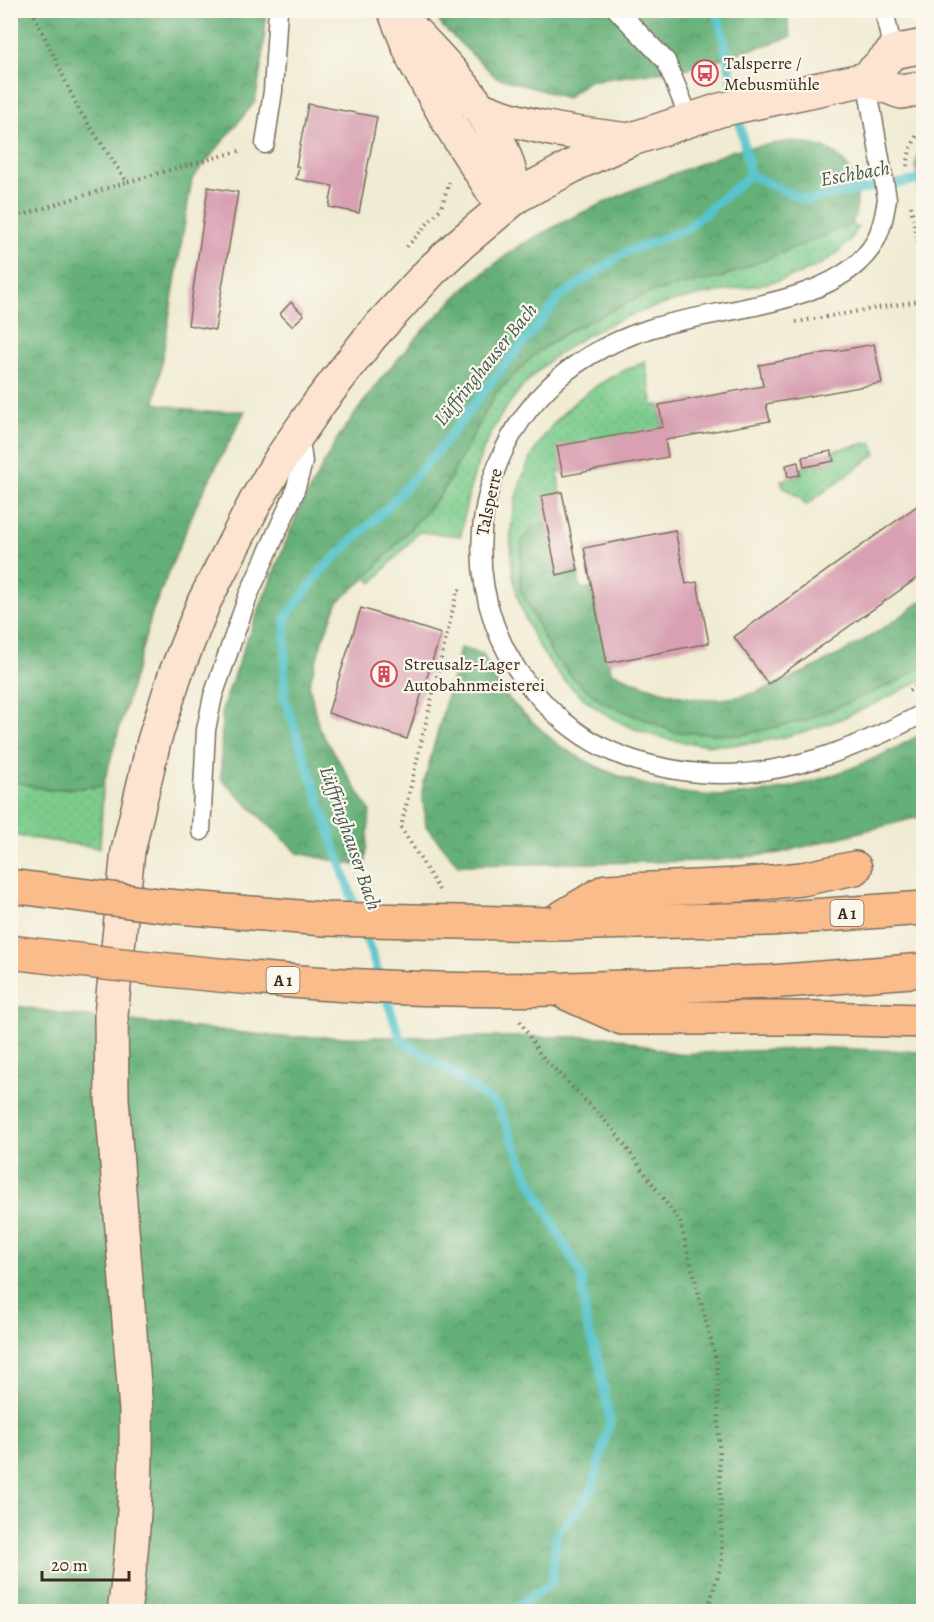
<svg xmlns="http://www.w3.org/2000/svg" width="934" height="1622" font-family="Alegreya,serif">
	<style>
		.grass { fill: url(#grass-dots); stroke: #5c7b56; stroke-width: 1.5 }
		.forest { fill: url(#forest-crowns); stroke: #506d4b; stroke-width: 1.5 }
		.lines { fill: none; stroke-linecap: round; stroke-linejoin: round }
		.stream { stroke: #56c4cc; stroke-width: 9 }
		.building { fill: #d8a0b2 }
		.lane-casing { stroke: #7a6e5d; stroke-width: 21 }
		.secondary-casing { stroke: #7a6e5d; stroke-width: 36 }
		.highway-casing { stroke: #7a6e5d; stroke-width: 36 }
		.path { stroke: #7a6e5d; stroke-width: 4; stroke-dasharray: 1.5 4.5; stroke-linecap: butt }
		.lane { stroke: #fff; stroke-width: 18 }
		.secondary { stroke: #fde4d1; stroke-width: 33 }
		.highway { stroke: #fabc8b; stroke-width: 33 }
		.highway-bridge-casing { stroke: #7a6e5d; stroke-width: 36; stroke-linecap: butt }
		.highway-bridge { stroke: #fabc8b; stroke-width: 33 }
		.labels { text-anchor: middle; stroke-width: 4.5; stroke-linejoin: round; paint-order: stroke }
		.shield { fill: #fbf7ec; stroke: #75685c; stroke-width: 1.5 }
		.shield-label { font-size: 16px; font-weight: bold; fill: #3b2a1e }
		.poi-label { font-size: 18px; fill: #3b2a1e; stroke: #fbf7ec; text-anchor: start }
		.street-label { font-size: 18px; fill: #3b2a1e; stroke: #fbf7ec }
		.water-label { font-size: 20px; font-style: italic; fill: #435852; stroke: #fbf7ec }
	</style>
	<defs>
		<pattern id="grass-dots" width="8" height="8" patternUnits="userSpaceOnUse" patternTransform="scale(1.5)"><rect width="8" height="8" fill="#7ccc8d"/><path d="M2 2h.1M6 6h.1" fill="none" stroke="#6caf79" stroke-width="1.8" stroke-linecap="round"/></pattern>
		<pattern id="forest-crowns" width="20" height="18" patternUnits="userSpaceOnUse" patternTransform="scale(1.5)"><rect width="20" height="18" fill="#65b078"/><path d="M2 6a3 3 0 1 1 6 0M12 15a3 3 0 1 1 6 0" fill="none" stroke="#548f62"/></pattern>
	</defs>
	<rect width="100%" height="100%" fill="#fbf7ec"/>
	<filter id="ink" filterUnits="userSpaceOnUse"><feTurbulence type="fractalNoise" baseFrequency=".0167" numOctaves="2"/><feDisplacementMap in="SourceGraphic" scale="12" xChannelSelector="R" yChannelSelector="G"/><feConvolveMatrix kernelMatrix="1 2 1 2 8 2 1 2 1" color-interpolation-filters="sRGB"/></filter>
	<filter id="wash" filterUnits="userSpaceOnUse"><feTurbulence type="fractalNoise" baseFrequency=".008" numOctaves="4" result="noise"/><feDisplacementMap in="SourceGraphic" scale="24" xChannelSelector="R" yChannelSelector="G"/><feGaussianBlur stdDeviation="1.35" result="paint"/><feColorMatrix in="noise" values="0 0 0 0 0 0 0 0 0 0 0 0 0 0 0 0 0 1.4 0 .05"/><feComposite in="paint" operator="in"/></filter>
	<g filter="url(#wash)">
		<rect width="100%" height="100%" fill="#f0ebd3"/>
		<path class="grass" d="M852,224l6,4c-30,54 -107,57 -161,68 -135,29 -219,99 -236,240l-42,-4 -47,51 -5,-6 75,-84 54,-100 41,-41 32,-21 73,-35 30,-9 48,-9z
			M645,362l8,44 6,-1 4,22 -105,46 2,20 -12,35 -6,-4 -20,16 -2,49 33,67 49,46 73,30 66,3 65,-15 97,-41 20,-14v14c-65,35 -134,68 -210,66 -224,-7 -284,-304 -68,-383z
			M872,442l4,12 -70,51 -7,-8 -15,-9 -3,-8 20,-4 -2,-8 34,-7 -2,-10z
			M11,781l38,9 54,-4 -3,62 -89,-13z"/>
		<path class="forest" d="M11,10l255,1 -3,46 -8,45 -63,77 -37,224 48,9 42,-1 -49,95 -43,104 -50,176 -55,4 -37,-9z
			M432,11h354l5,26 -101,31 -102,13 -21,17 -71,-21 -53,-50z
			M791,141c10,2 23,3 33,7 31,14 40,46 28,76l-132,54 -48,9 -30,9 -73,35 -32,21 -41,41 -54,100 -75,84 -29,25 -15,36 -14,47 10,44 51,82 -5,56 -67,-14 -77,-74 1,-70 22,-62 53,-133 40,-75 42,-58 46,-53 45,-45 49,-37 56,-30 53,-24 106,-42z
			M923,141l1,92 -2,1 -6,-70 5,-23z
			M542,524l6,4 9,46 21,-4 2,18h12l19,84c30,12 59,25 91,27 42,3 76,-15 113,-32 40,-20 73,-40 108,-67v65l-20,14 -97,41 -65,15 -67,-3 -72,-30 -26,-21 -23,-25 -33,-67 2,-49 11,-15z
			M460,648l23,6c5,9 8,20 14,29 9,15 24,29 37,40 10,9 20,20 31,26 56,35 126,54 192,44 59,-8 115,-30 166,-60v83l-144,37 -70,8 -251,4 -32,-39 -4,-36z
			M10,1005l60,10 213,22h331l61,17 153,-6 95,4v559h-912z"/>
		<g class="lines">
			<path class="stream" d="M716,10l8,29 26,136 55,25 119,-21
				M357,913l-73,-216 2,-80 37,-48 67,-64 49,-55 52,-68 71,-87 64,-43 59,-22 65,-55
				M362,926l19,55
				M385,994l16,46 48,31 49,35 31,72 53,99 4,45 12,37 12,62 -19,72 -35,42 -4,48 -32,21 -1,8"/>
		</g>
		<g id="blocks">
			<path class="building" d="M308,104l69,13 -18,96 -30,-6 4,-21 -37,-7 3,-12 -3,-1z
				M208,187l30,5 -23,138 -27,-5z
				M291,302l13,13 -12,11 -12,-12z
				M874,344l8,39 -116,21 4,17 -105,19 3,17 -105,19 -6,-30 106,-19 -4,-22 104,-19 -4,-21z
				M831,451l3,10 -30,6 -2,-10z
				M798,462l2,13 -12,2 -2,-12z
				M562,492l16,78 -21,5 -16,-79z
				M924,501v72l-156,111 -34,-47z
				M675,530l11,54 11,-2 12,61 -102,20 -23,-115z
				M361,608l80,26 -34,105 -79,-26z"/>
		</g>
	</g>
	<g filter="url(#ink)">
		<use href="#blocks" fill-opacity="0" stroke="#7a6e5d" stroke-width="1.5"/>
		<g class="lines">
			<g class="lane-casing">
				<path id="lane" d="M617,10l49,51 24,59
					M884,10l9,42
					M866,79l21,119c-2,16 -6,36 -16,50 -40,59 -158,60 -222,81 -40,13 -76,32 -105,63 -80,84 -85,218 -6,304 20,23 47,44 75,56 27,12 57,18 86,21 79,7 156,-24 225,-60
					M265,144l8,-53 5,-81
					M201,831l5,-101 7,-34 35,-100 46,-102 9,-32 -4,-28"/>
			</g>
			<g class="secondary-casing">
				<path id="secondary" d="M394,10l21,52 35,62 53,83
					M412,30c33,34 75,78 91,122 6,14 9,30 14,44
					M866,79l27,-27 31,-6
					M479,108c52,21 95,25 150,32
					M124,1612c10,-68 13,-134 12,-201l-24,-312 -1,-84 17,-164 26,-110 21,-66 29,-73 53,-103 25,-42 38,-55 52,-67 59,-64 29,-27 57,-48 63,-34 49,-22 91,-30 146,-31 35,13 23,-4"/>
			</g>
			<g class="highway-casing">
				<path id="highway" d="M553,923l53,-32 134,-6 62,-6 53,-11
					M552,924l218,-5 154,-11
					M557,989l65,29h192l110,3
					M567,989l204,-7 153,-12"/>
			</g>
			<path class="path" d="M32,10l47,100 48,72 116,-32
				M907,166l3,-16 7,-15
				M911,206l13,79
				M10,220c39,-15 78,-25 117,-38
				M407,247l34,-39 8,-26
				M796,322l128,-22
				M909,691l15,-9
				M439,890l-38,-63 56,-235 5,-4
				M520,1021l20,33 73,75 67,93 37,141 5,198 -15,51"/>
			<use href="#lane" class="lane"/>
			<use href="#secondary" class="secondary"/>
			<use href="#highway" class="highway"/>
			<g class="highway-bridge-casing">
				<path id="highway-bridge" d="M10,886l157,20 156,13 229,5
					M10,952c182,22 364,42 547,37"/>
			</g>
			<use href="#highway-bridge" class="highway-bridge"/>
		</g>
	</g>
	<defs>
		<g id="bus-ring" transform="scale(1.35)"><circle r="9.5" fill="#fbf7ec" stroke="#d1495b" stroke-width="1.5"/><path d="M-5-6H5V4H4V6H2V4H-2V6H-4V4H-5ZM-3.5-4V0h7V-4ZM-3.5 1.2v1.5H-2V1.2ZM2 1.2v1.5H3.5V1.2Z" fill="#d1495b"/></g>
		<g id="building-ring" transform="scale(1.35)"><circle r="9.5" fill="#fbf7ec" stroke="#d1495b" stroke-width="1.5"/><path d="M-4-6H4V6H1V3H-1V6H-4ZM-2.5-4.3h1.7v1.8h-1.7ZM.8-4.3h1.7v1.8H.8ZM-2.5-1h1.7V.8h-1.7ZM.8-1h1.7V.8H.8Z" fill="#d1495b"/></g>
	</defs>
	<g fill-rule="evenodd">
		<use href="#bus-ring" x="705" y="73"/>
		<use href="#building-ring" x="384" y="674"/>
	</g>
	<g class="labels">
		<g class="shield">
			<rect x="830.5" y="900" width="33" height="26" rx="4.5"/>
			<rect x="266.5" y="967" width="33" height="26" rx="4.5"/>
		</g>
		<g class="shield-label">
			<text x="847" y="919">A 1</text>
			<text x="283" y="986">A 1</text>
		</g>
		<g class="poi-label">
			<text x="724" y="69">Talsperre /<tspan x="724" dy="21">Mebusmühle</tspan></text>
			<text x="404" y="670">Streusalz-Lager<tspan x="404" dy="21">Autobahnmeisterei</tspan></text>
		</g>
		<g class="street-label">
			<text transform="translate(489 502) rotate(-78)" y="6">Talsperre</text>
		</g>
		<g class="water-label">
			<text transform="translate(855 173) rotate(-10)" y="7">Eschbach</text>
			<text transform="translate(485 364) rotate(-51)" y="7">Lüffringhauser Bach</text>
			<text transform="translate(351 838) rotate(71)" y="7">Lüffringhauser Bach</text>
		</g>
	</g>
	<rect width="934" height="1622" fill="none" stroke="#fbf7ec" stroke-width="36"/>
	<path d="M42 1571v9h87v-9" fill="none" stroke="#3b2a1e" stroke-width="3"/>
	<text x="51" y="1571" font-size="18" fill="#3b2a1e" stroke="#fbf7ec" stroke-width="4.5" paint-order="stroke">20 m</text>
</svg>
